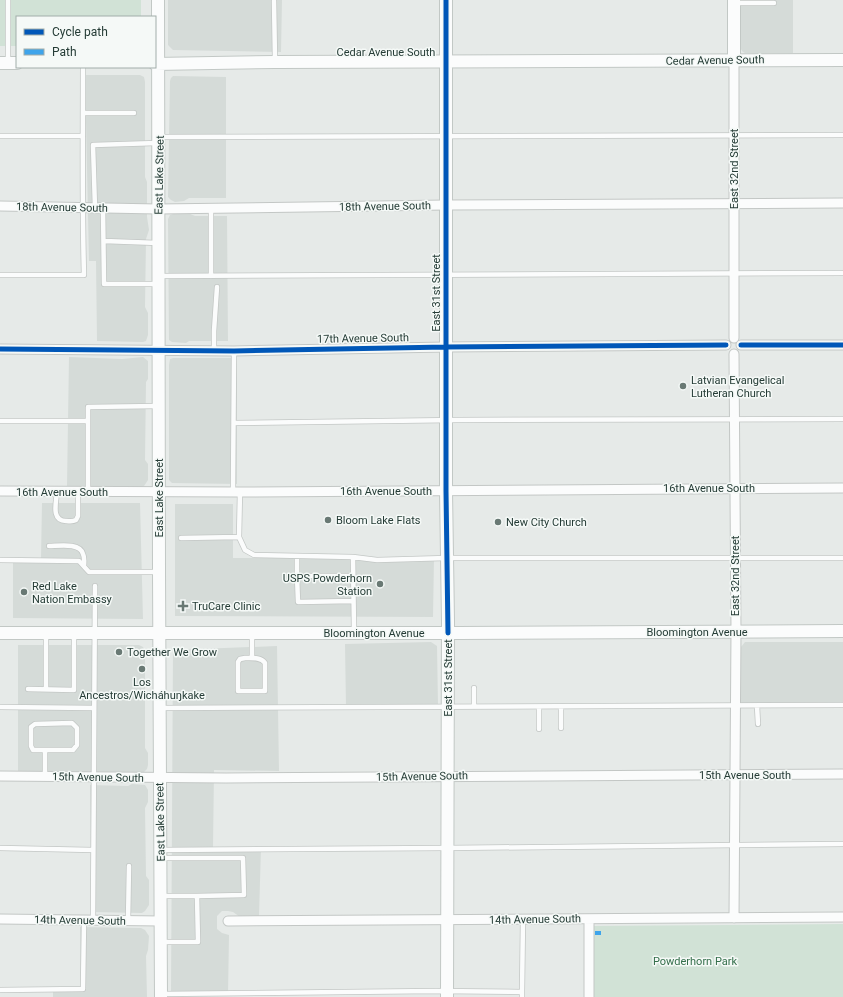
<svg xmlns="http://www.w3.org/2000/svg" width="843" height="997" font-family="Roboto,sans-serif">
	<style>
		.built { fill: #d5dbd8 }
		.green { fill: #d1e2d6 }
		.lines { fill: none; stroke-linecap: round; stroke-linejoin: round }
		.lane-casing { stroke: #c3c7c5; stroke-width: 6 }
		.street-casing { stroke: #c3c7c5; stroke-width: 11 }
		.secondary-casing { stroke: #c2c8c5; stroke-width: 14 }
		.lane { stroke: #fbfcfc; stroke-width: 4.5 }
		.street { stroke: #fbfcfc; stroke-width: 9 }
		.secondary { stroke: #fbfcfc; stroke-width: 12 }
		.quiet { stroke: #3ea4eb; stroke-width: 4; stroke-dasharray: 8 4; stroke-linecap: butt }
		.cycleway-casing { stroke: #f5f9f7; stroke-width: 8 }
		.cycleway { stroke: #0057b8; stroke-width: 5 }
		.poi-dot { fill: #697974; stroke: #f5f9f7; stroke-width: 1.5 }
		.labels { text-anchor: middle; stroke-width: 3; stroke-linejoin: round; paint-order: stroke }
		.street-label { font-size: 11px; fill: #253c36; stroke: #f5f9f7 }
		.poi-label { font-size: 11px; fill: #253c36; stroke: #f5f9f7; text-anchor: start }
		.park-label { font-size: 11px; fill: #346f4b; stroke: #f5f9f7 }
	</style>
	<rect width="100%" height="100%" fill="#e6eae8"/>
	<path class="built" d="M168,0h114l-1,52 -108,-2 -5,-5z
		M740,0h53v53h-48l-2,-1 -3,-4z
		M85,75h55l4,2 1,5v95l2,5v35l2,13 -3,9 -1,68 3,6v22l-2,6 -3,1 -46,-1 -1,-80h-7z
		M173,76l53,1v121h-37l-5,3 -9,1 -4,-2 -3,-3 2,-116 1,-3z
		M183,211l12,5h32l1,125h-39l-3,2 -14,-1 -3,-2 -1,-121 2,-4z
		M69,357l53,2 21,-2 5,4v18l-2,3 -1,78 3,4v16l-4,6 -3,2 -74,-2z
		M173,358h64v126l-65,-1 -3,-3v-115l1,-6z
		M42,503h98l3,116 -130,-1v-58l28,-1z
		M175,504h58v54l201,-1 -1,60 -258,-1z
		M431,642l6,4 1,60 -92,1 -1,-63z
		M745,642h98v63l-102,1v-59z
		M18,645h121l4,2 2,4v97l3,5v12l-1,4 -3,3 -126,-1z
		M277,646l2,125 -65,-1 -1,77h48l-2,69 -19,1 -7,-5 -5,-1h-6l-5,5v13l5,4 7,2 -1,59 -57,1 2,-345z
		M132,784l13,1 3,5v12l-3,6 1,68 3,4v25l-4,6 -3,2 -50,-1 -2,-127 38,1z
		M80,927l61,1 4,2 4,6 -1,14 -2,6 1,41h-94v-8l28,1z"/>
	<path class="green" d="M0,0h141v17h-124v29h-17z
		M843,924v73h-249l-1,-71z"/>
	<g class="lines">
		<g class="lane-casing">
			<path id="lane" d="M274,1l1,59
				M736,3h38
				M8,62v-62
				M83,113h51
				M0,136h83
				M159,137l684,-2
				M95,208l-2,-63 64,-2
				M103,208l1,76h54
				M104,241l54,2
				M0,275h84c-2,-69 -1,-139 -1,-208
				M160,276l683,-3
				M211,276v-68
				M214,350v-19l3,-44
				M0,421h88
				M234,423l223,-3 386,-1
				M57,492c-1,11 -6,29 9,29 4,0 6,1 10,-1l2,-4v-24
				M88,492v-85l70,-1
				M233,492l1,-141
				M240,492l-1,45 6,13 9,5 99,2 24,3 70,-2h396
				M181,538l58,-1
				M49,546c9,0 31,-4 34,8 2,4 1,8 1,12
				M297,556v20h56
				M353,557l1,74
				M0,560l79,1 10,11h69
				M297,576l1,26 55,-1
				M46,633v56
				M252,634v24
				M245,658c7,0 16,-1 20,5v28h-27v-29l2,-3z
				M474,688v19
				M28,689l46,1v-57
				M757,706l1,18
				M0,707l94,1
				M539,707v22
				M561,707v21
				M161,708l682,-3
				M45,777v-27h28l4,-5v-17l-5,-5 -37,1 -4,3v19l2,4h12
				M0,848l93,2
				M161,850l285,-2 397,-4
				M161,858h82l1,37 -47,1
				M161,896h36l1,46h-36
				M93,920l2,-334
				M128,921l1,-55
				M0,990l83,-1 1,-69
				M522,992l1,-73
				M161,994l275,-3 86,1v5"/>
		</g>
		<g class="street-casing">
			<path id="street" d="M734,60v278
				M0,206l158,3 288,-4 397,-2
				M741,345h102
				M0,349l234,2 212,-4 280,-2
				M734,354l2,277 -2,287
				M0,491l240,1 603,-4
				M0,776l226,2 617,-4
				M0,919l161,2
				M228,921l615,-4
				M589,997v-78"/>
		</g>
		<g class="secondary-casing">
			<path id="secondary" d="M158,0l1,572 2,425
				M446,0v491l2,130 -1,376
				M734,60v-60
				M0,63h17
				M155,64l120,-2 568,-2
				M0,633h458l385,-2"/>
		</g>
		<use href="#lane" class="lane"/>
		<use href="#street" class="street"/>
		<use href="#secondary" class="secondary"/>
		<path class="quiet" d="M595,933h6"/>
		<g class="cycleway-casing">
			<path id="cycleway" d="M446,0v491l2,142
				M741,345h102
				M0,349l234,2 212,-4 280,-2"/>
		</g>
		<use href="#cycleway" class="cycleway"/>
	</g>
	<g class="poi-dot">
		<circle cx="683" cy="386" r="4"/>
		<circle cx="328" cy="520" r="4"/>
		<circle cx="498" cy="522" r="4"/>
		<circle cx="380" cy="584" r="4"/>
		<circle cx="24" cy="592" r="4"/>
		<path d="M181 600h4v4h4v4h-4v4h-4v-4h-4v-4h4z"/>
		<circle cx="119" cy="652" r="4"/>
		<circle cx="142" cy="669" r="4"/>
	</g>
	<g class="labels">
		<g class="street-label">
			<text x="386" y="56">Cedar Avenue South</text>
			<text transform="translate(715 60) rotate(-1)" y="4">Cedar Avenue South</text>
			<text transform="translate(734 169) rotate(-90)" y="4">East 32nd Street</text>
			<text transform="translate(159 175) rotate(-89)" y="4">East Lake Street</text>
			<text transform="translate(385 206) rotate(-1)" y="4">18th Avenue South</text>
			<text transform="translate(62 207) rotate(1)" y="4">18th Avenue South</text>
			<text transform="translate(436 293) rotate(-90)" y="4">East 31st Street</text>
			<text transform="translate(363 338) rotate(-1)" y="4">17th Avenue South</text>
			<text x="709" y="492">16th Avenue South</text>
			<text x="386" y="495">16th Avenue South</text>
			<text x="62" y="496">16th Avenue South</text>
			<text transform="translate(159 498) rotate(-90)" y="4">East Lake Street</text>
			<text transform="translate(735 576) rotate(-90)" y="4">East 32nd Street</text>
			<text x="697" y="636">Bloomington Avenue</text>
			<text x="374" y="637">Bloomington Avenue</text>
			<text transform="translate(448 678) rotate(-90)" y="4">East 31st Street</text>
			<text x="745" y="779">15th Avenue South</text>
			<text transform="translate(422 776) rotate(-1)" y="4">15th Avenue South</text>
			<text transform="translate(98 777) rotate(1)" y="4">15th Avenue South</text>
			<text transform="translate(160 822) rotate(-91)" y="4">East Lake Street</text>
			<text transform="translate(535 919) rotate(-1)" y="4">14th Avenue South</text>
			<text transform="translate(80 920) rotate(1)" y="4">14th Avenue South</text>
		</g>
		<g class="poi-label">
			<text x="691" y="384">Latvian Evangelical<tspan x="691" dy="13">Lutheran Church</tspan></text>
			<text x="336" y="524">Bloom Lake Flats</text>
			<text x="506" y="526">New City Church</text>
			<text x="372" y="582" text-anchor="end">USPS Powderhorn<tspan x="372" dy="13">Station</tspan></text>
			<text x="32" y="590">Red Lake<tspan x="32" dy="13">Nation Embassy</tspan></text>
			<text x="192" y="610">TruCare Clinic</text>
			<text x="127" y="656">Together We Grow</text>
			<text x="142" y="686" text-anchor="middle">Los<tspan x="142" dy="13">Ancestros/Wicháhuŋkake</tspan></text>
		</g>
		<g class="park-label">
			<text x="695" y="965">Powderhorn Park</text>
		</g>
	</g>
	<rect x="16" y="16" width="140" height="52" fill="#f5f9f7" stroke="#a2adaa"/>
	<rect x="24" y="29" width="20" height="6" fill="#0057b8" stroke="#a2adaa"/>
	<text x="52" y="36" font-size="12" fill="#253c36">Cycle path</text>
	<rect x="24" y="49" width="20" height="6" fill="#3ea4eb" stroke="#a2adaa"/>
	<text x="52" y="56" font-size="12" fill="#253c36">Path</text>
</svg>
